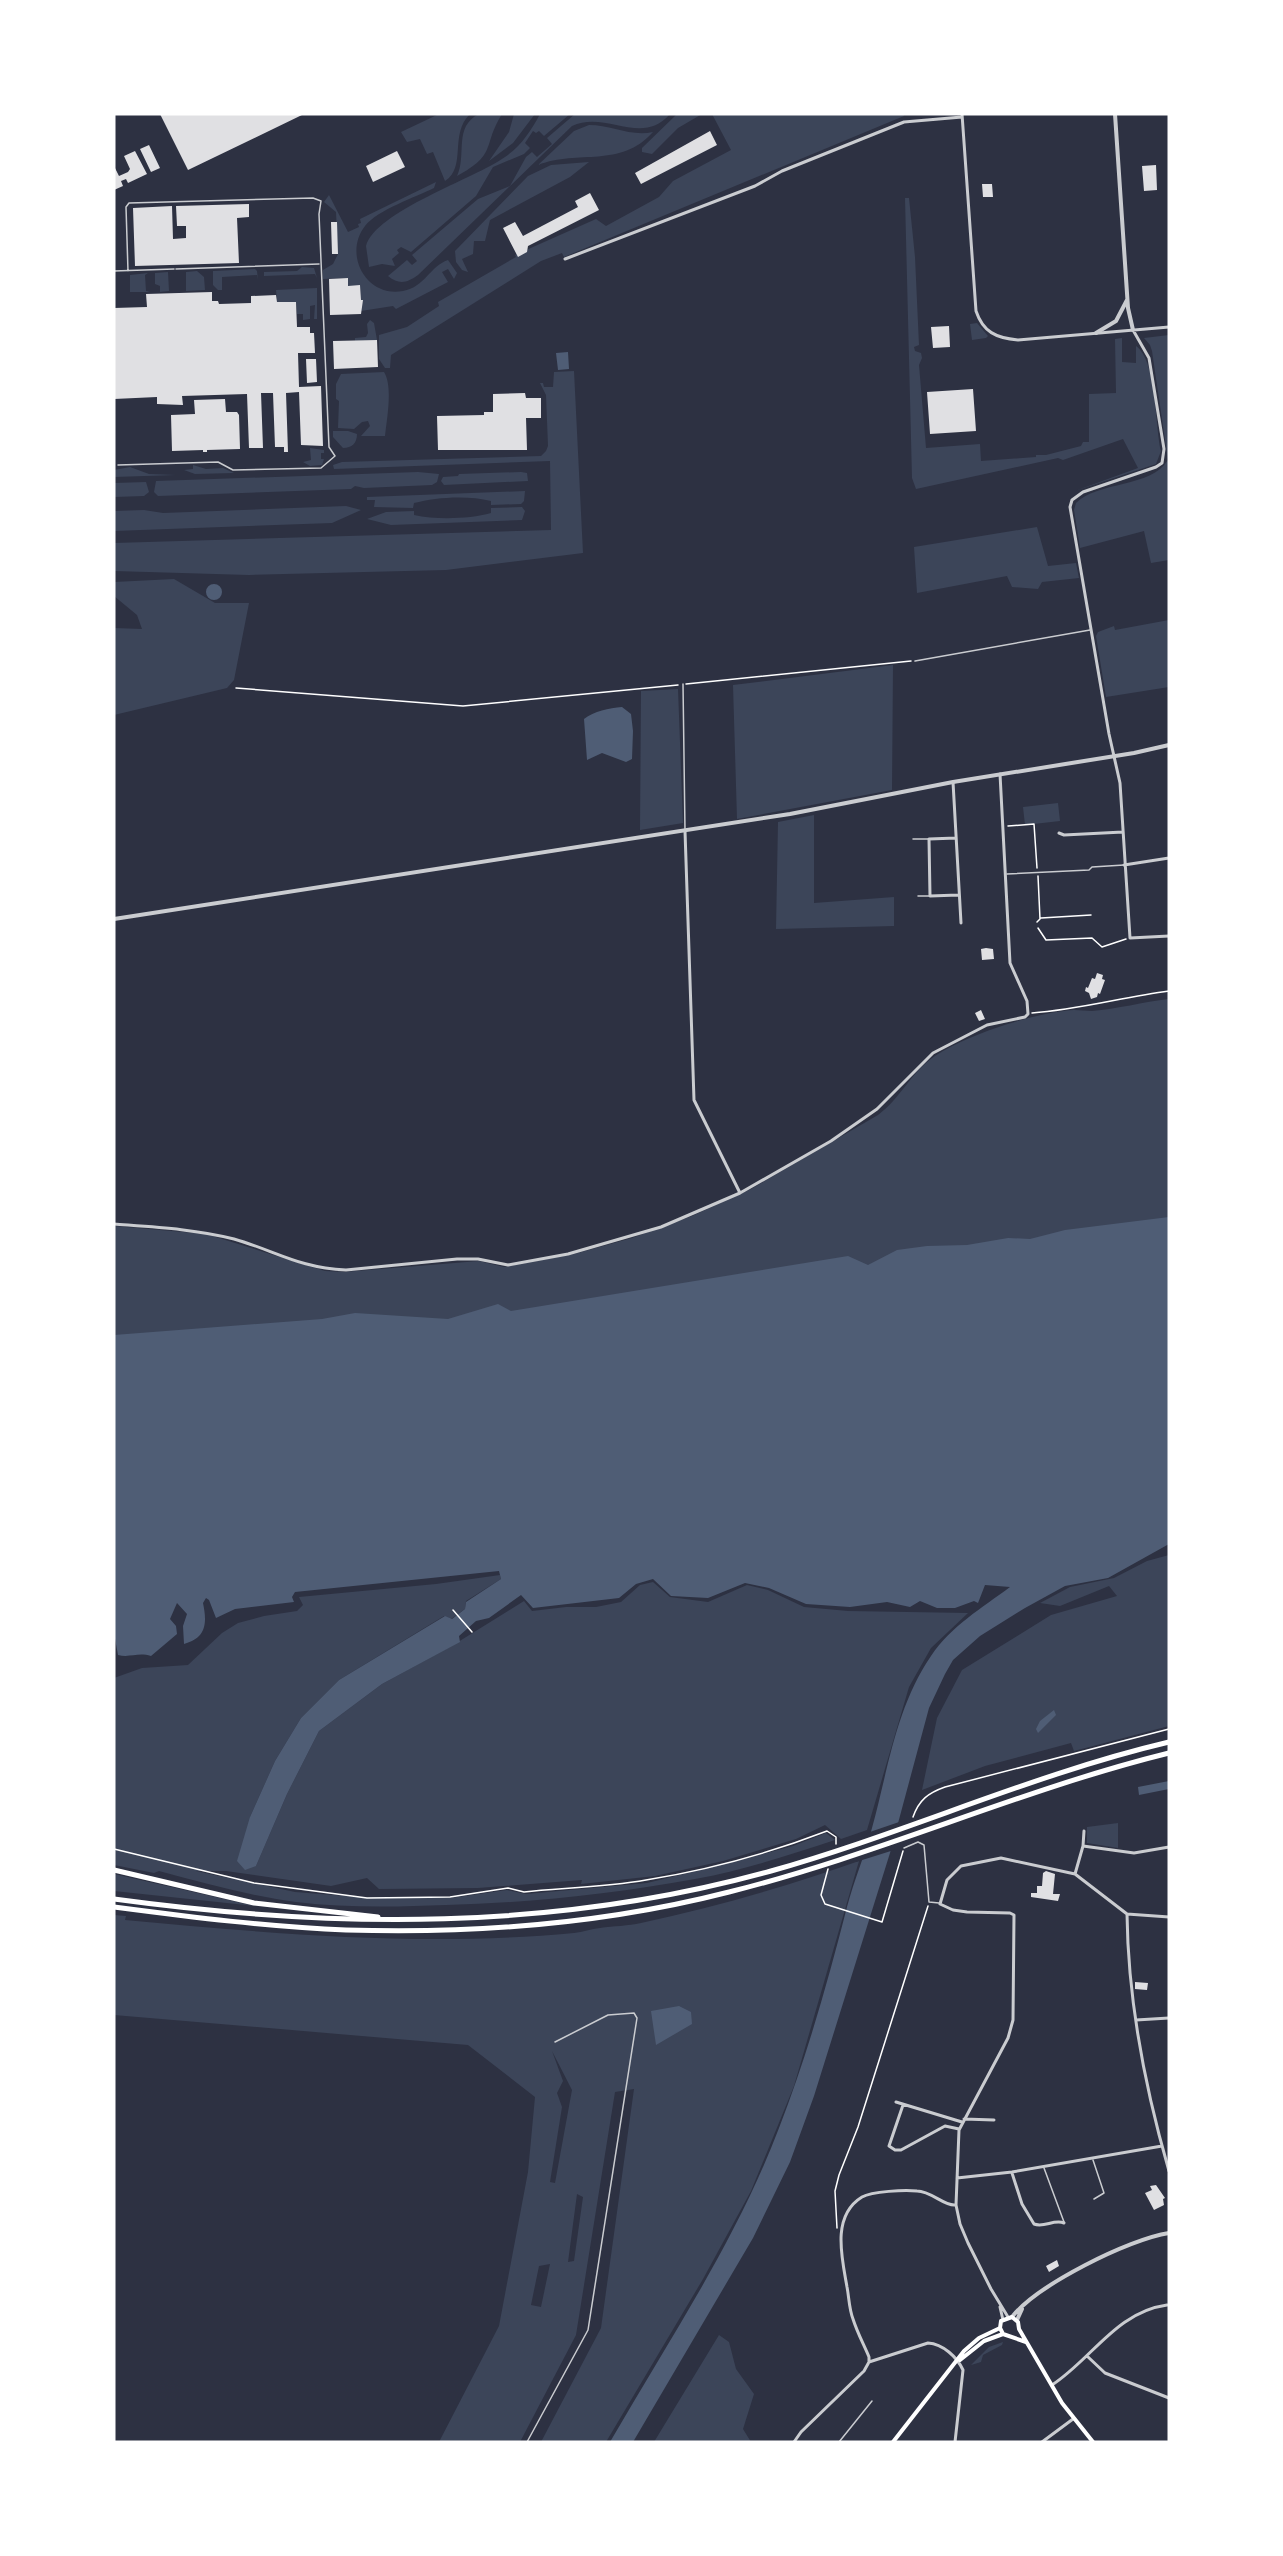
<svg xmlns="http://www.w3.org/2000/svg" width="1283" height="2556" font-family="'Alegreya Sans',sans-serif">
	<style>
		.green { fill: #3c4559; fill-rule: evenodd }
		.water { fill: #4f5d75 }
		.pier { fill: #2d3142 }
		.building { fill: #e0e0e3 }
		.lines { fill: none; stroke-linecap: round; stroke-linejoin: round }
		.path { stroke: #fff; stroke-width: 1.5 }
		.service { stroke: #caccd0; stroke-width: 1.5 }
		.minor { stroke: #caccd0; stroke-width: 3 }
		.tertiary { stroke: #caccd0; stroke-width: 4 }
		.secondary { stroke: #fff; stroke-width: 4 }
		.motorway { stroke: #fff; stroke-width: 5 }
	</style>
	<rect width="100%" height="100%" fill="#2d3142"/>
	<path class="green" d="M439,114h31c-21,20 -3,53 -25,67l-12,-29 -6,2 -7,-15 -13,3 -6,-10z
		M479,114h23c-20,32 -4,40 -45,62 10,-22 -4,-49 22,-62z
		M514,114h21l-22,29 -24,18 20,-29z
		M540,114h30l-26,22 -5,-5 -3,2 -3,-2 -8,12 5,5 -6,6 -31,13 -17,29 -65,56 -10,-5 -4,3 2,3 -7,6 3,7 -13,-2 -13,3 -3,-21c10,-35 108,-67 139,-89 16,-11 26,-26 35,-43z
		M575,114h95c-28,33 -64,-4 -98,12l-154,149c-11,8 -19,10 -30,1l19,-16 5,5 5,-4 -5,-6 66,-56 32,-13 16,-29 6,-5 5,5 15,-13 -5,-6z
		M677,114h25l-24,14 -26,26 -10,-2v-4z
		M712,114h191l1,2 -340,141 -2,-4 -21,8 -150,94 -1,13h-5l-6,-9v-24l28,-8 32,-21 -1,-4 78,-45 -1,-2 81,-36 10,7 53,-29 14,-16 58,-31z
		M589,125c22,0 42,12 64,7 -33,37 -74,17 -115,33l36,-34z
		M589,162l-19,15 -80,43 -5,21h-11l-1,13 -11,5 6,13 -6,-2 -6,-8 -1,-11 73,-75 23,-11z
		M436,182l-2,6c-18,9 -57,22 -69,38 -22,28 1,72 38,65 22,-4 27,-25 45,-31l9,13 -3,6 -6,-10 -6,3 6,10 -52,27 -3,-3 -32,5 -1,-25h-12v-8l-25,1v-9l10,-6 5,-10 -2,-42 -12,-10 5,-7 19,37 11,-5 -1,-3 3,-1 -1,-4z
		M905,198h4l6,59 4,88 -5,2 1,4 6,2 1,5 -3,7 7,83 54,-4 1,17 55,-4v-2h10l35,-9 2,-4h6v-48l27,-1 -1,-54 7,-1v24l14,1v-17c21,15 19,79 25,105l-5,13 -81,27 63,-23 -15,-29 -60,21 -5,-2 -142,31 -4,-11z
		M302,267l12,1 3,10 -2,-4 -51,2v-4l33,-1z
		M255,269l2,2 1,9 -1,-5 -35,2v13h-4l-5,-5v-14z
		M197,271l7,6 1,13 -19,1v-19z
		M168,272l1,19 -9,1v-6l-5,-2v-11z
		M148,273l-3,2 1,16 4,1h-20v-17z
		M317,288v31h-3l1,-14 -5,1v13l-7,1v-6h-6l-1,-12h-19l-1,-12z
		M370,320l4,3 3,17 -22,1v-3l11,-1 2,-4 -1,-9z
		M977,323l11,13 -2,2 -14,2 -2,-16z
		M1169,335v225l-18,3 -7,-32 -64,17 -6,-38 2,-7c22,-22 75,-15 92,-43l-16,-109 -2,-6 -6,-7z
		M574,371l9,182 -137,17 -197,5 -135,-4v-28l437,-13 -1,-69 -216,8 -1,-4 9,-3 199,-6 5,-5 2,-5 -2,-51 -6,-12h3l1,4h9l1,-15z
		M384,372c9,14 3,46 1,64h-24l9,-10 -2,-5 -6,1 -8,7 -16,-1 1,-27 -3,-2v-15l5,-10z
		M333,431h15l9,3c0,9 -5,14 -14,14l-10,-11z
		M310,448l14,2v3h-3v6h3l-2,6 -12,1 -7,-4 8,-2z
		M193,465l13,4 17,-1 11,5 -39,1 -11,-4 9,-1z
		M130,467l19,7 27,1 -62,2v-7z
		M418,472l21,2 -2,8 -5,3 -68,3 -9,-2 -4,3 -193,7 -4,-4 2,-11z
		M521,472l6,1 1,8 -84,4 -3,-4 2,-4 15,-1 1,-2z
		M146,482l3,10 -5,4 -30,1v-14z
		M525,491l-1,10 -3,3 -30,1v-4c-23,-6 -55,-4 -77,2l-1,5 -39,-1 1,-7h-8v-3z
		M346,506l15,4 -29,13 -218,8v-20l30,-1 19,3z
		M522,507l3,4 -3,9 -131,5 -24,-6 19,-7 28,-1v4c23,5 55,4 77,-2v-5z
		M1037,527l11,39 28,-3 3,15 -37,4 -4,7 -26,-2 -5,-11 -90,17 -3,-46z
		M174,579l41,24h34l-15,77 -7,8 -113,27v-87l28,1 -5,-14 -23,-19v-14z
		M1169,620v67l-63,10 -10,-61 2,-4 16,-6 1,4z
		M893,665l-1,125 -155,29 -4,-134z
		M678,689l5,134 -43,7 1,-139z
		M1058,803l2,18 -35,4 -2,-18z
		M814,815v88l80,-6v29l-118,3 2,-107z
		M1169,999v367l-1055,115v-255l92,8 119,37 19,1 135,-11 25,6 70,-13 58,-16 60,-22 59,-27 127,-74c22,-16 34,-44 57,-59 31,-21 101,-44 139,-46 6,0 12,1 18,1 25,-2 51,-9 77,-12z
		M1169,1555v171l-95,25 -3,-8 -86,23 -63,24 15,-72 25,-48 89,-55 66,-19 -8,-10 -49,20 -20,-3 30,-16 44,-9 33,-17z
		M500,1575l1,4 -35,22 -1,8 -14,10 -7,-3 -105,64 -38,38 -26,43 -25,56 6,49 31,-72 32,-63 63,-47 68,-37 74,-46 8,10 34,-4h30l25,-5 19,-17 13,-3 17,15 38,5 39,-17 21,5 36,17 44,4 120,2 -37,35 -22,39 -42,143 -26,9 -16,-14 -29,14 -73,22 -68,15 -74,8 1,-4 -104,8 -99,1 -12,-11 -36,8 -105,-15h-30l99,21 77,6h79l56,-8 19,4 121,-11 94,-23 52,-14 33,-13 9,7c-46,15 -93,31 -140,39 -82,15 -166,24 -249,26 -49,2 -101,3 -150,-3 -46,-6 -92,-19 -137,-31l-5,2 -40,-8v-187l28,-10 46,-3 34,-32 16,-10 26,-7 33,-5 6,-6 -4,-8 137,-13z
		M1118,1823v25l-31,-5v-16z
		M859,1861l-65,225 -43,105 -48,88 -97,163h-65l60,-114 33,-239 -19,3 -39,243 -56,107h-81l60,-116 29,-154 7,-75 -67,-52 -354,-30v-100l12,1 -1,4c150,14 298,27 449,13 9,-1 17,-4 26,-5 14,-2 28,-2 41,-5 74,-16 147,-37 218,-62zM552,2051l20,39 -17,93 -5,-1 12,-75 -5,-14 6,-12zM577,2194l6,3 -9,64 -6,1zM550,2264l-9,43 -10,-2 8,-39z
		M114,1874l141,32 -141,-15z
		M719,2335l10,7 7,27 18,25 -11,35 8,13h-97z
		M1003,2342l-1,3 -19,10 -2,7 -10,3 18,-18z"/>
	<path class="water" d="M568,352l1,17 -11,1 -2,-17z
		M206 592a8 8 0 1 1 16 0a8 8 0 1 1-16 0Z
		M622,707l9,7 2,17 -1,28 -6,3 -24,-9 -15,7 -3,-41c10,-8 25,-11 38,-12z
		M1169,1217v327l-61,34 -43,8 -40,22 -45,28 -27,24 -8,14 -16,34 -39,145 -76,243 -24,66 -37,76 -120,204h-23c59,-102 127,-203 169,-314 28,-72 49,-147 68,-221 7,-27 18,-52 25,-79 16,-58 24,-121 59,-172 20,-30 51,-48 79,-69l-25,-2 -7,18 -4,-2 -19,7h-18l-17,-7 -10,6 -23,-5 -37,5 -44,-3 -37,-16 -24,-5 -37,15 -37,-2 -18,-17 -17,5 -17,14 -86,10 -12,-13 -32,23 -13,3 -17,15 1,6 -78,42 -63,47 -32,63 -31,72 -11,4 -8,-9 13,-44 25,-56 26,-43 38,-38 106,-64 7,3 13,-10 1,-7 35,-23 -2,-8 -204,21 -3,5 2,5 -59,7 -19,9 -7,-18 -3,-2 -3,5c4,19 4,35 -19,41l-1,-18 4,-12 -10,-11 -7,16 6,7 1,8 -26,22c-13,-4 -21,2 -33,-1l-4,-22v-298l208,-16 33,-6 93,6 50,-15 13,7 337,-55 20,9 29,-15 30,-4 40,-1 41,-7 22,1 35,-9z
		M1054,1710l2,5 -18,18 -2,-4 4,-8z
		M1169,1781v8l-30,6 -1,-8z
		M679,2006l12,6 1,12 -36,21 -5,-34z"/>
	<path class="pier" d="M902,1821l-8,29 -38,12 11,-29z"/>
	<path class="building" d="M160,114h144l-116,56z
		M710,131l7,14 -76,39 -6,-11z
		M149,145l11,23 -9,4 -11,-23z
		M135,151l12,23 -19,9 -2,-4 -5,2 2,5 -9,4v-24l5,10 9,-4 2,-3 -6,-13z
		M397,151l8,16 -32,15 -7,-16z
		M1156,165l1,25 -13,1 -2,-25z
		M982,184h10l1,13h-10z
		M590,193l9,17 -71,36 -1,6 -9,5 -15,-29 12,-6 8,14 55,-29 -3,-6z
		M249,204v13l-12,1 2,45 -104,3 -2,-58 39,-2 1,33 13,-1v-12h-9l-1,-20z
		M331,222h6l1,32h-6z
		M348,278v8l12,-1 1,15h2l-2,14 -31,1 -1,-36z
		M212,292v9h6l1,3 32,-1v-7l25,-1 1,7h19l1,25h13v6h4l1,20h-17l1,34 22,-1 2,60 -22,-1 -2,-53 -13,1 2,59h-4v-5h-9l-2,-54h-12l2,55h-14l-2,-54 -65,2 1,9 -26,-1v-7l-43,2v-91l33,-1 -1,-13z
		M949,326l1,21 -17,1 -2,-21z
		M377,340l1,27 -44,2 -1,-28z
		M306,359h10l1,23 -10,1z
		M973,389l3,42 -46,3 -3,-42z
		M525,393l1,5h15v20h-15l1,32h-89l-1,-34 47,-1v-3h9v-18z
		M225,399l1,13h11l2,3 1,34 -33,1v2h-4v-2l-31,1 -1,-36 24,-1 -1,-14z
		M986,948l7,1 1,10 -12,1 -1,-11z
		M1097,973l6,2 -1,4 3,1 -5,14 -2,-1 -1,4 -6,2 -2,-6 -4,-2 1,-4 2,1 4,-10 3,1z
		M981,1010l4,9 -6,2 -4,-8z
		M1046,1871l9,3 -2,20h7l-2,7 -27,-4v-4h6v-7h5l1,-13z
		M1135,1982l13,1 -1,7 -12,-1z
		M1156,2185l9,13 -2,1 1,6 -10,5 -9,-17 7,-3 -2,-4z
		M1057,2260l2,6 -10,6 -3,-6z"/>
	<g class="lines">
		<path class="path" d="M686,684l225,-23
			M236,688l227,18 215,-21
			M1008,826l26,-2 3,44
			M1041,918l50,-3
			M1037,922l3,-3 -2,-43
			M1038,928l8,12 46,-2 10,9 24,-8
			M1032,1013c46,-3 91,-16 137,-22
			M453,1610l19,22
			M913,1817c6,-17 15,-24 32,-30l224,-58
			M114,1849l140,34 113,15 83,-1 58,-9 16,4c40,-4 82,-5 122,-12 61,-10 124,-27 181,-49l9,6v7
			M828,1869l-7,26 4,9 57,18 21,-71
			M837,2228l-2,-37 4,-16 19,-48 70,-221"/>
		<path class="service" d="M176,269l143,-5
			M114,271l60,-2
			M118,465l100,-3 15,8 88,-2 14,-12 -6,-9 -10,-233 2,-13 -8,-3 -184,5 -3,4 2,64
			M915,661l175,-31
			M683,684l2,146
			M913,839h15
			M1007,874l82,-4 3,-3 32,-2
			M918,896h12
			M904,1848l14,-6 6,3 5,57 10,1
			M1093,2160l11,33 -10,6
			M1044,2168l20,54
			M527,2442l61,-112 49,-312 -3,-5 -26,2 -53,27
			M839,2442l33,-41"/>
		<path class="minor" d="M962,114l14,197c7,21 20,27 42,29l151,-13
			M565,259l190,-73 27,-15 122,-49 58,-5
			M1133,330l16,28 15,91 -2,14 -6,4 -73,25 -11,8 -2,7 39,227 11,49 10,155 39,-2
			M953,782l8,141
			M685,831l9,269 46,93
			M1059,833l5,2 59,-3
			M956,838l-27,1 1,57 28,-1
			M1124,865l45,-7
			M114,1224c40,3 81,5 120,15 42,12 65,29 112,31l111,-11h21l30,6 60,-11 93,-27 79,-34 91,-52 46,-32 56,-56 54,-28 38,-8 3,-3 -1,-13 -17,-38 -10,-189
			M1083,1846l51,7 35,-6
			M1075,1874l8,-28 1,-15
			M1127,1914c1,86 18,174 42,257
			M1136,2020l33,-2
			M896,2102l66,20
			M903,2105l-14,41 6,4h6l44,-24 14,3
			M964,2119l30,1
			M1012,2173l10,31 12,20c10,4 20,-5 30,-1
			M957,2178l55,-6 150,-26
			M1000,2307l3,13
			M1008,2317l-17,-28 -23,-46 -8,-19 -4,-19 3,-75 49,-92 5,-18 1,-105 -4,-2 -43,-1 -14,-2 -13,-6 7,-24 14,-14 40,-8 74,16 52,40 42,3
			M1087,2356l18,17 64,25
			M869,2362v-5c-5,-12 -12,-25 -16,-38 -4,-10 -4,-22 -6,-32 -5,-29 -16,-71 15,-90 10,-6 43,-7 55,-6 14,0 27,15 38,14
			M1052,2385c40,-26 64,-73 115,-80
			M794,2442l7,-10 63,-61 5,-9 59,-19c15,1 29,14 35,27l-8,72
			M1042,2442l31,-23"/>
		<path class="tertiary" d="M1115,114l13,194 5,22
			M1096,333l20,-12 11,-21
			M114,919l676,-105 163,-32 181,-29 35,-8
			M1012,2317c25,-32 117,-78 157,-84
			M1017,2320l5,-11"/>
		<path class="secondary" d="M1026,2342l-23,-8 -3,-6 1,-7 11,-4 6,5 1,7 43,74 31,39
			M960,2360l24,-19 19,-7
			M893,2442l71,-91 15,-13 21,-10"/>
		<path class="motorway" d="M114,1870l140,33 124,14
			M114,1899c221,30 441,32 657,-28 135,-38 262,-97 398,-129
			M114,1907c77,10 155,20 232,23 129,4 258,-6 383,-38 149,-37 290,-102 440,-139"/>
	</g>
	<rect width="1283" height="2556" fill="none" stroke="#ffffff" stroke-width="231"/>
</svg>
